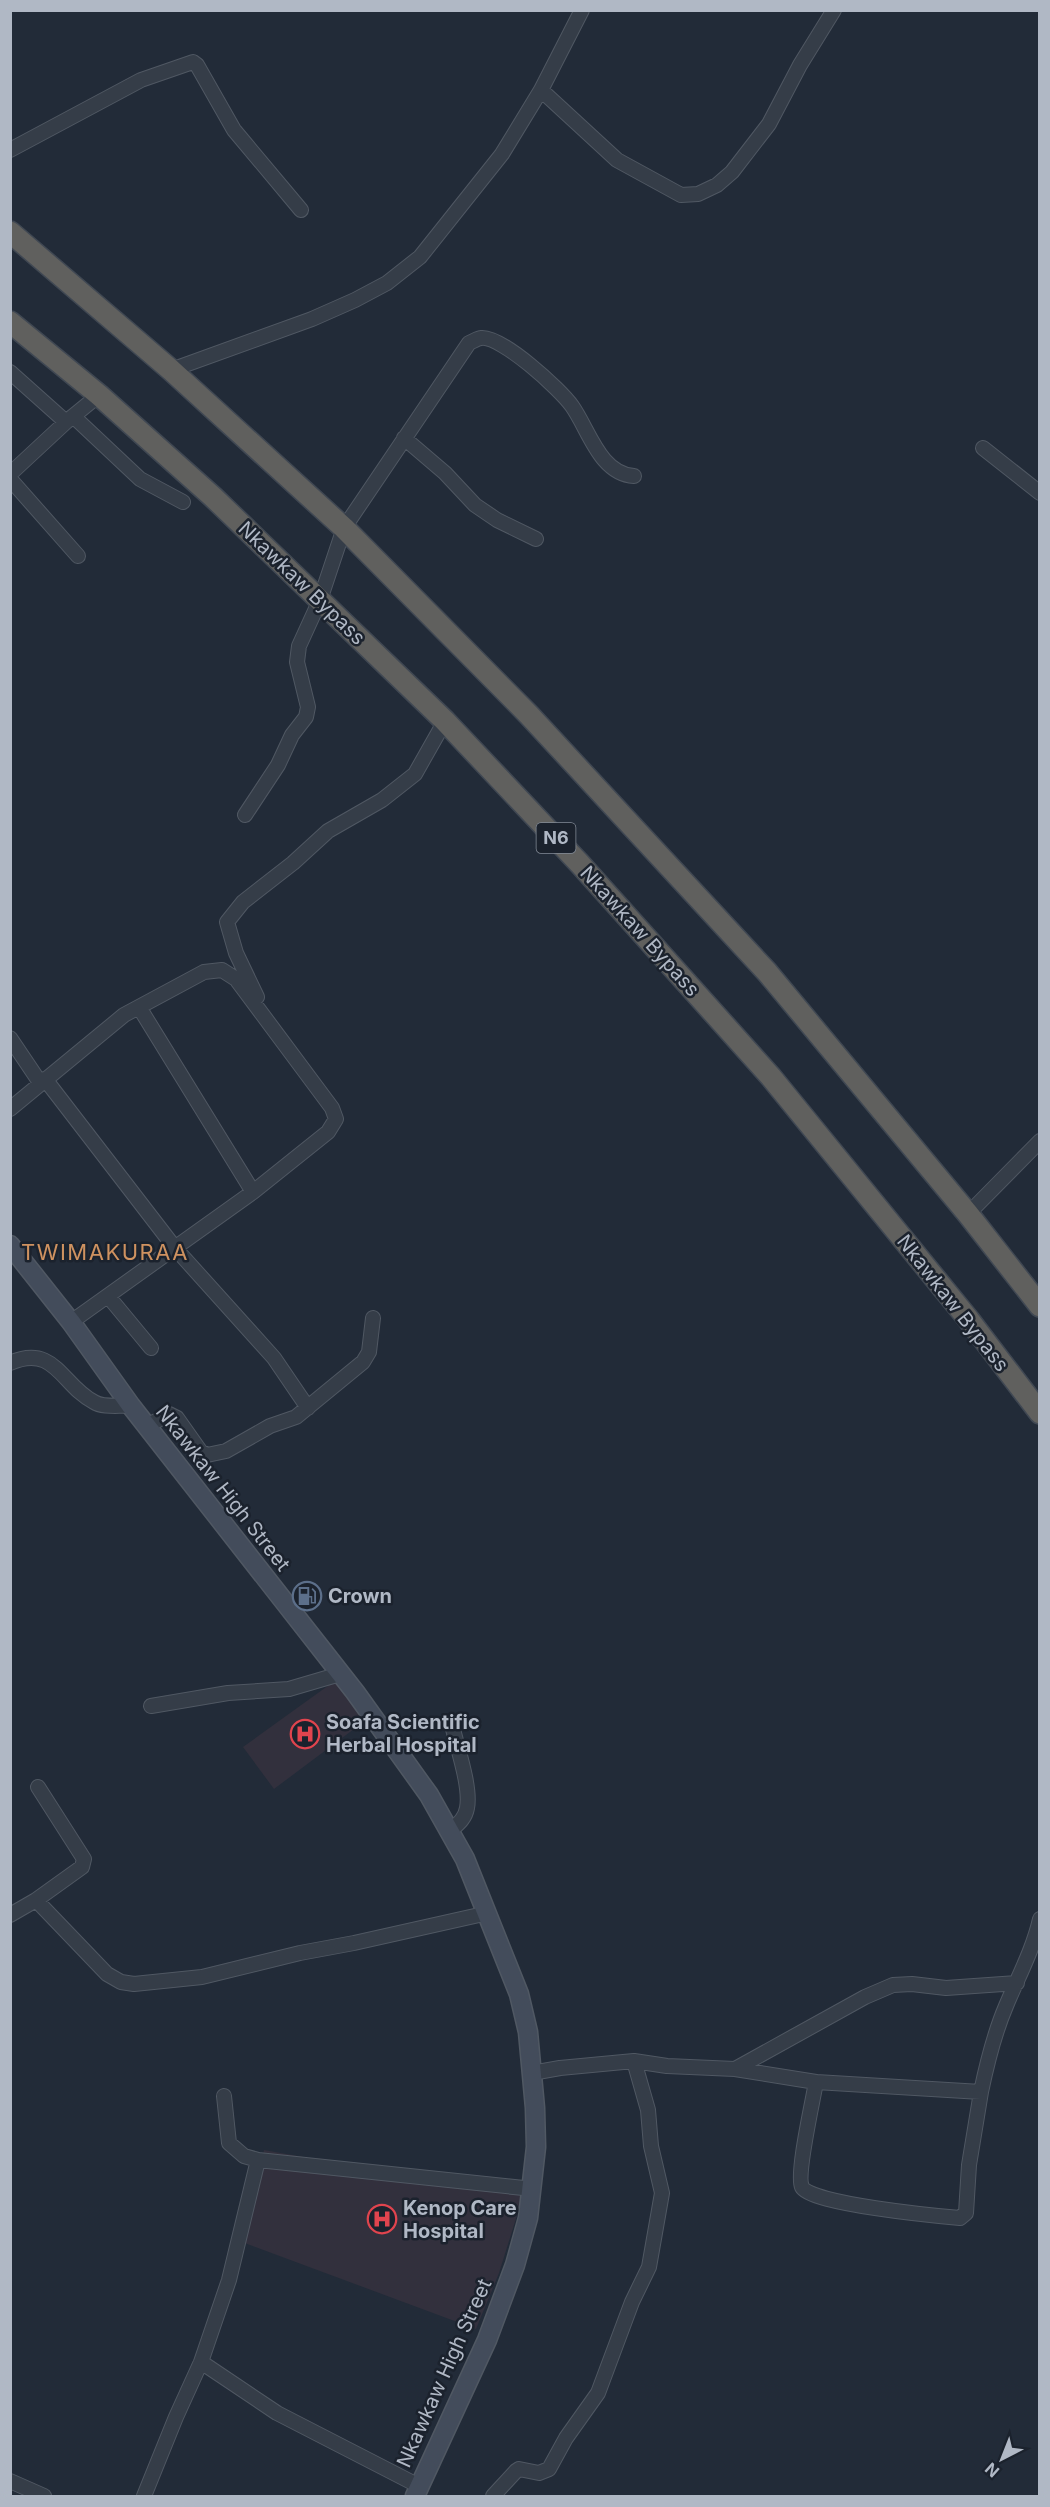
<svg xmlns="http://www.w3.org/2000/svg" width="1050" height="2507" font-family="Inter,sans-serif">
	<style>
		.medical { fill: #32303d }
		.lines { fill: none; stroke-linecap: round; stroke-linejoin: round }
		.minor-casing { stroke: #505863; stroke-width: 16 }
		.secondary-casing { stroke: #505863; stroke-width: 21 }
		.trunk-casing { stroke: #404853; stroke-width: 24 }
		.minor { stroke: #353d48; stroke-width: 14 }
		.secondary { stroke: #434c5b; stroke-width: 18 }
		.trunk { stroke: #60605e; stroke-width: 21 }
		.labels { text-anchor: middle; stroke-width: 5; stroke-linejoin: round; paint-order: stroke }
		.shield { fill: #1b222d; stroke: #838b97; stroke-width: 1.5 }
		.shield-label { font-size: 18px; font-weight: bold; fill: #b0b8c5 }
		.street-label { font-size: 20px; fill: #b0b8c5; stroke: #1b222d }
		.poi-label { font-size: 20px; font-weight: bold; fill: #b0b8c5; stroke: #1b222d; text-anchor: start }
		.quarter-label { font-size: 22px; letter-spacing: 1.5px; fill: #cf9260; stroke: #1b222d }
	</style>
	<rect width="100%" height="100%" fill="#222b38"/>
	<path class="medical" d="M336,1680l30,40 -92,69 -31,-42z
		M264,2150l259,46 -24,77 -23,56 -234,-87z"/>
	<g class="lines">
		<g class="minor-casing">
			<path id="minor" d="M541,90l76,70 64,35 17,-1 19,-9 15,-13 37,-48 31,-59 34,-55
				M10,150l131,-70 52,-18 4,3 37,65 67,80
				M171,370l141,-51 43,-19 32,-17 33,-26 82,-103 39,-64 41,-80
				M10,372l56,50
				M73,416l67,63 43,23
				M404,438l41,35 30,32 22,15 39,19
				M983,448l57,45
				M10,474l56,-52 33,-27
				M10,479l68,77
				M245,815l33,-50 14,-30 14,-18 2,-10 -11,-45 2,-16 21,-46 24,-72 125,-185c3,-1 9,-5 12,-5 20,-3 80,52 91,68 17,24 28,68 62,70
				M257,997l-21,-44 -9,-31 16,-20 50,-39 35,-32 54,-31 33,-26 30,-53
				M139,1007l114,185
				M10,1038l31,46
				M45,1079l130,169 99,110 34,50
				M10,1109l114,-94 80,-43 18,-2 14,9 96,129 4,11 -8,13 -75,60 -182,130
				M968,1214l72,-73
				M108,1296l43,52
				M10,1363c45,-20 52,23 84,39 9,6 26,3 37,4
				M147,1426l22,-12 8,4 24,34 6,3 19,-4 44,-25 26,-9 67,-55 6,-10 4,-34
				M151,1706l77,-13 61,-4 51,-15
				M450,1831c8,-7 15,-12 17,-23 4,-20 -9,-58 -14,-79
				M36,1900l46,-33 2,-8 -46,-72
				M10,1915l26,-15 71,74 14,8 13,2 68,-7 98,-24 54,-10 134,-30
				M735,2069l130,-72 28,-12 19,-1 34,4 71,-5
				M532,2073l28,-5 74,-7 33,5 68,3 81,13 165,10c6,-29 13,-58 25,-86 12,-29 27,-56 34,-87
				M816,2082c-3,18 -20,93 -14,105 8,17 135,29 158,31l6,-5 3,-48 12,-73
				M224,2096l5,47 15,13 14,4 275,29
				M201,2362l76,51 142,73
				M10,2481l34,15
				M144,2496l32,-79 25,-55 28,-82 29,-120
				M493,2496l23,-25 3,-2 20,4 10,-4 17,-31 32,-45 34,-91 17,-35 13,-74 -11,-47 -3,-36 -14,-49"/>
		</g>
		<g class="secondary-casing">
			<path id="secondary" d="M10,1245l61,77 60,84 224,286 74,103 36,64 54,135 9,38 7,76 1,39 -8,71 -13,47 -28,75 -72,156"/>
		</g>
		<g class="trunk-casing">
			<path id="trunk" d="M10,232l161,138 173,158 185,187 238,257 201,242 72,92
				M10,322l89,73 114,102 232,224 135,143 191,213 198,243 71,93"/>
		</g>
		<use href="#minor" class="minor"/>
		<use href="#secondary" class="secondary"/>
		<use href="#trunk" class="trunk"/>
	</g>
	<defs>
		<g id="fuel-ring" transform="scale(1.5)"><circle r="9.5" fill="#1b222d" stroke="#5c6f8a" stroke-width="1.5"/><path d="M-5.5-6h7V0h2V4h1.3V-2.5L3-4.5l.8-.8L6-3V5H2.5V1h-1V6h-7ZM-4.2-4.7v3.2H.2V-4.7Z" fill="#5c6f8a"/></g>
		<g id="hospital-ring" transform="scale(1.5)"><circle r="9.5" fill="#1b222d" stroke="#e0444e" stroke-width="1.5"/><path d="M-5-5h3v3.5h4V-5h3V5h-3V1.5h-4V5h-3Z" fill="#e0444e"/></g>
	</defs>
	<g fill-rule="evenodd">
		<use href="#fuel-ring" x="307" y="1596"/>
		<use href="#hospital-ring" x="305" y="1734"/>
		<use href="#hospital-ring" x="382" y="2219"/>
	</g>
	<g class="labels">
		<rect class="shield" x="536.5" y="823" width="39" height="30" rx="4.5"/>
		<g class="shield-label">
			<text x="556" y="844">N6</text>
		</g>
		<g class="street-label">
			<text transform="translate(302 583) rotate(44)" y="7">Nkawkaw Bypass</text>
			<text transform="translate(640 931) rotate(48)" y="7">Nkawkaw Bypass</text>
			<text transform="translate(953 1303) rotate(52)" y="7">Nkawkaw Bypass</text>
			<text transform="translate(223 1488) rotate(52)" y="7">Nkawkaw High Street</text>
			<text transform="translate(444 2373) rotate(-66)" y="7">Nkawkaw High Street</text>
		</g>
		<g class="poi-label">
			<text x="328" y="1603">Crown</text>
			<text x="326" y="1729">Soafa Scientific<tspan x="326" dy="23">Herbal Hospital</tspan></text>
			<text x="403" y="2215">Kenop Care<tspan x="403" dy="23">Hospital</tspan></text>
		</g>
		<g class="quarter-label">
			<text x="105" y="1260">TWIMAKURAA</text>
		</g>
	</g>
	<rect width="1050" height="2507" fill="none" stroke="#b0b8c5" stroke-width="24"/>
	<g transform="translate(1002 2459) rotate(222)" stroke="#1b222d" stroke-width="4.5" paint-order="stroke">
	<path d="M0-4.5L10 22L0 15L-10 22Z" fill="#b0b8c5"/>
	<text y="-9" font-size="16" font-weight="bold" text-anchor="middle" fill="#b0b8c5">N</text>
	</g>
</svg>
